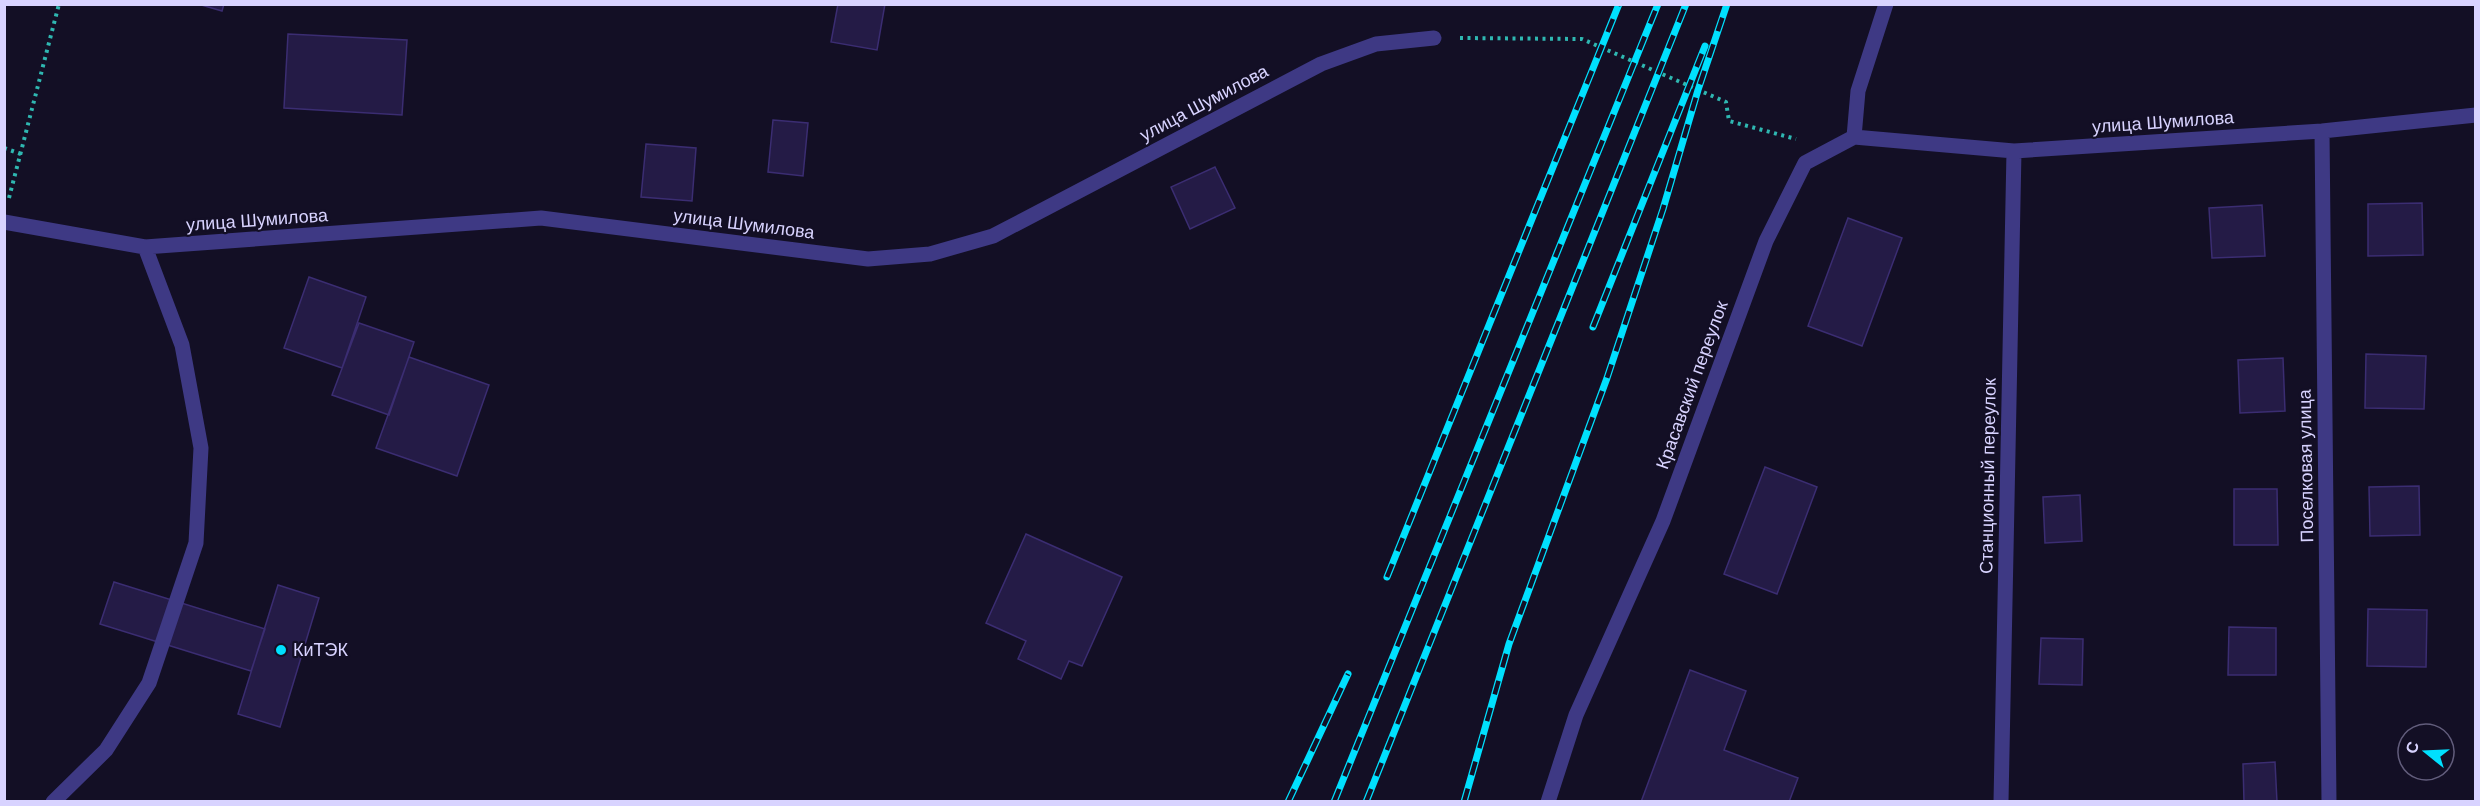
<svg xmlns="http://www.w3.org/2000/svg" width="2480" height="806" font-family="'DM Sans',sans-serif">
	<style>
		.building { fill: #241b46; stroke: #3b2d72; stroke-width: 1.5 }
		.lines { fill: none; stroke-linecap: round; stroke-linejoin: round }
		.path { stroke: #2fb7b1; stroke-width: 4; stroke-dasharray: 3 4.5; stroke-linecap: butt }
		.minor { stroke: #3e3984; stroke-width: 15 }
		.rail-casing { stroke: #00e0fe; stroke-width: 7 }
		.rail { stroke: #130f25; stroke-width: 4.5; stroke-dasharray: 14; stroke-linecap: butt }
		.poi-dot { fill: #00e0fe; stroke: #130f25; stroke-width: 2 }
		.labels { text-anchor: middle; stroke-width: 4.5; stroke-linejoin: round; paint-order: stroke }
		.street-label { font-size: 18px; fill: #d8d3ff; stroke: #130f25 }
		.poi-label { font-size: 18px; fill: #d8d3ff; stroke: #130f25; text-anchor: start }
	</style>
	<rect width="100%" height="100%" fill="#130f25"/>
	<path class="building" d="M198,4h26l-2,7z
		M838,4h47l-8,46 -46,-8z
		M288,34l119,6 -5,75 -118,-7z
		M773,120l35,3 -5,53 -35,-4z
		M646,144l50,4 -4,53 -51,-4z
		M1215,167l20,41 -45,21 -19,-42z
		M2422,203l1,52 -55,1v-52z
		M2262,205l3,51 -53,2 -3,-50z
		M1848,218l54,20 -40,108 -54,-20z
		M309,277l57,20 -24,71 -58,-20z
		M359,323l55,19 -25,73 -57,-20z
		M2366,354l60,2 -2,53 -59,-1z
		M409,357l80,28 -32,91 -81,-28z
		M2283,358l2,53 -45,2 -2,-53z
		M1765,467l52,20 -40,107 -53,-20z
		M2419,486l1,49 -50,1 -1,-49z
		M2234,489h43l1,56h-44z
		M2080,495l2,46 -37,2 -2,-46z
		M1026,534l96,43 -40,89 -13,-5 -8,18 -43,-20 8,-18 -40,-18z
		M114,582l151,47 -14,42 -151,-47z
		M278,585l41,13 -39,129 -42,-13z
		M2368,609l59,1 -1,57 -59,-1z
		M2229,627l47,1v47h-48z
		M2041,638l42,1 -1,46 -43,-1z
		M1690,670l56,21 -22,59 74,28 -9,24h-148z
		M2275,762l2,40h-33l-1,-38z"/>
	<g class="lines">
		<path class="path" d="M1460,38l122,1 144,63 3,19 67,18
			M4,148l17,6
			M9,198l50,-194"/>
		<path class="minor" d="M2322,131l7,671
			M1854,137l160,14 308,-20 154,-16
			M4,222l141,25 396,-29 327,41 62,-5 63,-18 328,-172 55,-20 58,-6
			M53,802l53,-52 43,-67 47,-140 5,-95 -19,-103 -37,-98
			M1548,802l28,-87 87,-194 103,-280 39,-78 49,-26 4,-46 28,-87
			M2001,802l13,-651"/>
		<g class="rail-casing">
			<path id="rail" d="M1593,327l112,-281
				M1387,577l232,-573
				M1288,802l60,-128
				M1334,802l324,-798
				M1366,802l320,-798
				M1464,802l45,-158 98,-266 56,-169 35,-119 29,-86"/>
		</g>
		<use href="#rail" class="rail"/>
	</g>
	<circle class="poi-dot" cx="281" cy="650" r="6"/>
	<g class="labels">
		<g class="street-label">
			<text transform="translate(1204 103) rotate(-28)" y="6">улица Шумилова</text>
			<text transform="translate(2163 122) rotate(-4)" y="6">улица Шумилова</text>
			<text transform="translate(257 220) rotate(-4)" y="6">улица Шумилова</text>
			<text transform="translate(744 224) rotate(7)" y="6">улица Шумилова</text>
			<text transform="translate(1692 385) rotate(-70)" y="6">Красавский переулок</text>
			<text transform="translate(2306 466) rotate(-91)" y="6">Поселковая улица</text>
			<text transform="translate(1988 476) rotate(-89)" y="6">Станционный переулок</text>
		</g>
		<g class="poi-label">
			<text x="293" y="656">КиТЭК</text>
		</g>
	</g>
	<rect width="2480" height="806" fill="none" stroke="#d8d3ff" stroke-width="12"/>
	<g transform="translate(2426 752) rotate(288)"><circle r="28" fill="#130f25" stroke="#625d7c" stroke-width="1.5"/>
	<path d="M0-4.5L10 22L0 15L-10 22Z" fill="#00e0fe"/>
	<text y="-9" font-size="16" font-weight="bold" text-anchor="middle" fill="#d8d3ff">С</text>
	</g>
</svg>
